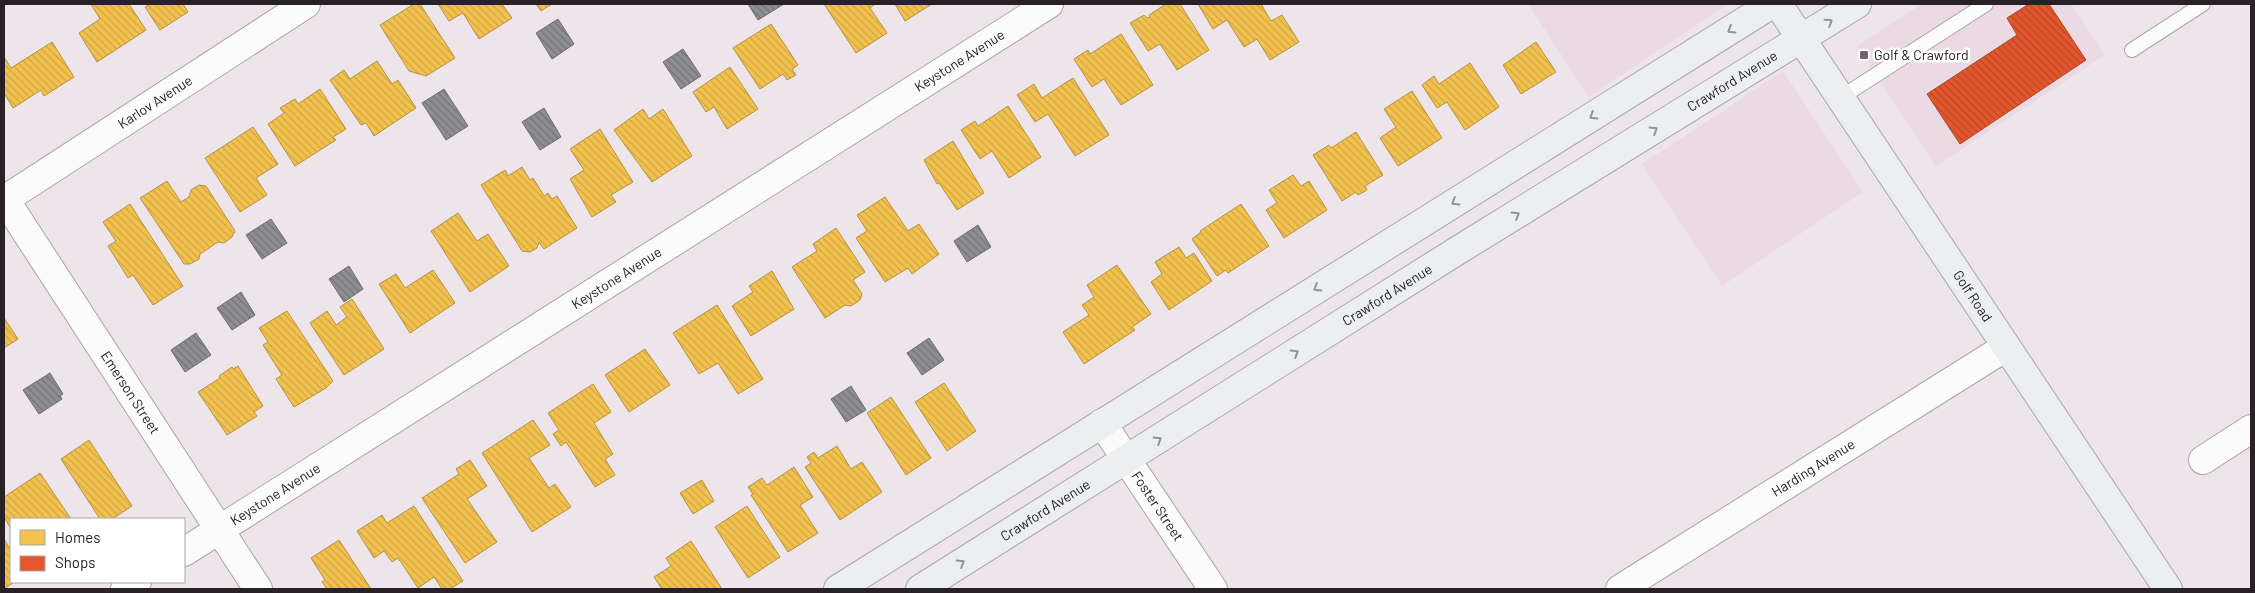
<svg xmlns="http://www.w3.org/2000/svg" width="2255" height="593" font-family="Barlow,sans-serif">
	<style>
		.built { fill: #ebd9e4 }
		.homes { fill: url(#homes-back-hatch); stroke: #b59142 }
		.shops { fill: url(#shops-back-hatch); stroke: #ac472c }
		.industry { fill: url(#industry-back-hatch); stroke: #6f6d72 }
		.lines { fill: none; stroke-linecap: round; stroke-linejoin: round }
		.service-casing { stroke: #aaa3a7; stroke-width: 16 }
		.minor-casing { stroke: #aaa3a7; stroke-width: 30 }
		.secondary-casing { stroke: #aaa3a7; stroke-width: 30 }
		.service { stroke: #fcfbfc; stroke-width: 14 }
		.minor { stroke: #fcfbfc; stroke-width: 28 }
		.secondary { stroke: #ecefef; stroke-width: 28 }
		.oneway { stroke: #949295 }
		.poi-dot { fill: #6d666b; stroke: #fff; stroke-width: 2 }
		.labels { text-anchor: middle; stroke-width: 5; stroke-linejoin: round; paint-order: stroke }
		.poi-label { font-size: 14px; fill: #282126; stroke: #fff; text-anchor: start }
		.street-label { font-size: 14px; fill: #282126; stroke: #fff }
	</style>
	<defs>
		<pattern id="homes-back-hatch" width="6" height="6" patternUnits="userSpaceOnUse" patternTransform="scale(1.25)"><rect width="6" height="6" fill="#f2c14e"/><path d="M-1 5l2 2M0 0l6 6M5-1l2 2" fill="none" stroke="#d0a644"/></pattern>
		<pattern id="shops-back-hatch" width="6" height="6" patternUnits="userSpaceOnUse" patternTransform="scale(1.25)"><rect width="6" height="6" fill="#e4572e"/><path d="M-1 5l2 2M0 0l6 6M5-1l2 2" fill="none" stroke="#b94827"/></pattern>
		<pattern id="industry-back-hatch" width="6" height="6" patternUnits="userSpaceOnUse" patternTransform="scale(1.25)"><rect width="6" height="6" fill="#8d8d92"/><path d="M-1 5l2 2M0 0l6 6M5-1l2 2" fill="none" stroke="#737377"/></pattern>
	</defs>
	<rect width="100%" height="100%" fill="#eee5eb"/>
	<path class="built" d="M1528,4h195l2,2 -136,91z
		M1922,4h149l34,51 -169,111 -79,-120z
		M1783,71l80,121 -141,94 -80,-122z"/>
	<path class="homes" d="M91,4h38l17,26 -49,32 -18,-29 21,-14z
		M150,4h33l5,8 -28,18 -15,-23z
		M414,4h6l35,54 -29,18 -17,-5 -29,-46z
		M438,4h64l10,14 -33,21 -16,-26 -14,8z
		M536,4h16l-11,7z
		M824,4h51l-5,4 17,25 -31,20z
		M895,4h37l-27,17z
		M1166,4h14l29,46 -32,20 -17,-26 -12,7 -18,-28 14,-8 3,3 3,-1 -1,-2z
		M1198,4h63l10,17 11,-6 17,27 -29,18 -13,-21 -13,8 -17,-27 -14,9z
		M771,24l27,41 -6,4 4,6 -9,5 -4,-6 -23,15 -27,-41z
		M1121,34l32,51 -32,20 -17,-26 -12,8 -18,-28 14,-9 2,4z
		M52,42l22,35 -30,19 -3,-6 -28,18 -9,-15v-36l7,11z
		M1536,42l20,30 -35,22 -18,-29z
		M377,61l15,23 6,-4 18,28 -42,28 -8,-13 -5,2 -31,-45 14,-10 6,9z
		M1470,63l29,44 -34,23 -18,-28 -10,6 -15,-23 12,-9 5,8z
		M730,67l28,42 -31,20 -13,-22 -8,5 -13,-20z
		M1073,78l36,57 -34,21 -27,-42 -13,8 -18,-27 17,-11 8,14z
		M320,89l26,40 -13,8 3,3 -41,26 -27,-42 16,-11 -4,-5 15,-9 3,5z
		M1412,91l30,47 -44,28 -18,-28 16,-11 -12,-18z
		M1008,106l33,51 -32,21 -17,-27 -12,8 -19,-29 14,-9 3,5z
		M643,109l6,10 14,-10 29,47 -40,26 -38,-52z
		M253,127l25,37 -22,14 11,17 -27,17 -35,-54z
		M600,129l33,53 -22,13 5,7 -24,15 -22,-38 14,-9 -14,-21z
		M1356,132l27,43 -18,11 2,4 -9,5 -2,-3 -14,9 -29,-46 16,-10 2,3z
		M953,141l31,52 -27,17 -18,-27 -2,1 -13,-24z
		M522,167l8,13 3,-2 11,18 4,-3 4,6 5,-3 20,32 -33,21 -5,-7 -2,6 -7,4 -8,-1 -41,-66 24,-15 3,6z
		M1293,175l8,11 8,-5 18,29 -43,28 -18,-28 11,-7 -8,-13z
		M167,181l14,21 8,-5 2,-7 8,-5 7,1 29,45 -3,6 -8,6 -6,-1 -18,12 -1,5 -9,5h-6l-44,-66z
		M885,197l23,34 11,-7 20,30 -27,20 -4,-6 -23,14 -29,-44 11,-7 -10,-16z
		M130,204l53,82 -30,19 -20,-30 -5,3 -20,-32 8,-5 -13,-19z
		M1241,204l28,42 -41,27 -2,-3 -9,6 -25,-37 9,-7 -1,-1z
		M458,213l19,28 11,-7 21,32 -39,26 -39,-61z
		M836,228l29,44 -12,8 9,14 -2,6 -9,6 -6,-1 -20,13 -33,-51 25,-16 -4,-7z
		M1179,247l7,11 8,-5 18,28 -43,29 -18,-28 11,-8 -7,-12z
		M1117,265l34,49 -19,13 3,3 -51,34 -21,-32 26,-17 -7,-10 12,-8 -7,-12z
		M433,270l22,33 -45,30 -31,-49 17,-10 9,14z
		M772,271l22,38 -43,27 -19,-30 21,-14 -4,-6z
		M352,299l32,50 -40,26 -34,-52 17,-12 9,14 11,-8 -7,-10z
		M717,305l46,74 -25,15 -20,-31 -19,11 -26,-41z
		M287,311l46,70 -7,7 -32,19 -18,-28 6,-4 -19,-30 5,-3 -9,-14z
		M4,318l14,21 -14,9z
		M645,349l25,36 -41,27 -24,-37z
		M238,366l25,40 -9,6 3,4 -30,19 -29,-43 22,-14 -1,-2 13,-9 1,2z
		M944,383l32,48 -29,20 -32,-49z
		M593,384l18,28 -17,11 19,31 -8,5 10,16 -20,12 -29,-45 -5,4 -8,-12 6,-4 -11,-17z
		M891,397l40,61 -25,17 -39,-62z
		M533,420l17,25 -21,13 20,30 6,-4 16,23 -39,25 -50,-79z
		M89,440l43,66 -20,13h-12l-39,-60z
		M837,446l14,23 11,-7 20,30 -42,28 -35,-53 6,-4 -4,-6 7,-5 4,6z
		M470,460l17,26 -20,13 30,43 -32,21 -43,-65 37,-24 -3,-5z
		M794,467l19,30 -13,8 18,28 -30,19 -37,-57 2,-1 -5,-7 14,-9 5,7z
		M40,473l31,46h-60v10l-7,-12v-20z
		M702,480l12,21 -21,13 -13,-21z
		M414,506l49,75 -13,8h-8l-8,-12 -16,11 -20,-30 -6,4 -8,-11 -10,7 -17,-27 25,-16 5,8z
		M747,506l33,51 -32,21 -33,-51z
		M4,539l7,11v32h3l-10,7z
		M339,540l32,49h-44l-5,-7 3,-2 -14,-22z
		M691,541l31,48h-60l-8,-12 17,-11 -5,-8z"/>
	<path class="shops" d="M2029,4h20l37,56 -126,84 -33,-50 90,-59 -10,-17z"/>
	<path class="industry" d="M748,4h36l-26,16z
		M558,19l16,25 -22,15 -16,-26z
		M683,49l18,27 -20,13 -18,-27z
		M444,89l24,37 -22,14 -24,-37z
		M544,108l17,29 -21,13 -18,-28z
		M271,219l16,24 -25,16 -16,-24z
		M978,225l13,22 -24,15 -13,-21z
		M349,266l14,23 -19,13 -15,-23z
		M241,292l14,23 -23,15 -15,-22z
		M196,333l15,22 -26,17 -14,-22z
		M929,338l15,22 -22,15 -15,-22z
		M50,373l13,21 -3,2 2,3 -23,15 -16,-24z
		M851,386l15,24 -20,12 -15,-23z"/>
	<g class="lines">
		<g class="service-casing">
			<path id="service" d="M2132,50l71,-46
				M1840,98l146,-94"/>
		</g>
		<g class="minor-casing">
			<g id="minor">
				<path id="s1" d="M4,198l254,391"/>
				<path id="s2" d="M4,200l302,-196"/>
				<path id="s3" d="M1102,423l111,166"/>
				<path d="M2203,460l48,-31"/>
				<path id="s4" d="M184,552l865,-548"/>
				<path d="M125,589l12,-7"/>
				<path id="s5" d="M1620,589l386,-242"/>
			</g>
		</g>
		<g class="secondary-casing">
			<g id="secondary">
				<path id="s6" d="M1778,4l390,585"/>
				<path d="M838,589l934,-585"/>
				<path id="s7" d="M920,589l540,-340 397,-245"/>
			</g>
		</g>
		<use href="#service" class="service"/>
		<use href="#minor" class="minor"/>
		<use href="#secondary" class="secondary"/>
	</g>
	<defs><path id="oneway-chevron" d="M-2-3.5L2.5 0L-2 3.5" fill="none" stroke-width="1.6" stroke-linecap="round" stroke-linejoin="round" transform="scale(1.25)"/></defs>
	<g class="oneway">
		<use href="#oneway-chevron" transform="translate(1829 22) rotate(-33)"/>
		<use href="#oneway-chevron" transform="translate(1731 30) rotate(148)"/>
		<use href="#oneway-chevron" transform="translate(1593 116) rotate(148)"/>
		<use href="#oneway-chevron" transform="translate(1654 130) rotate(-32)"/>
		<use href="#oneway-chevron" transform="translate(1455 202) rotate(148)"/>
		<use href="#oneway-chevron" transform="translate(1516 215) rotate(-32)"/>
		<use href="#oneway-chevron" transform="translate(1317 288) rotate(148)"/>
		<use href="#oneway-chevron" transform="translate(1295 353) rotate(-32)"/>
		<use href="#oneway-chevron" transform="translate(1158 440) rotate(-32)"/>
		<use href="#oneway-chevron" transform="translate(961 563) rotate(-32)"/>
	</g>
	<rect class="poi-dot" x="1859" y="50" width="10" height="10" rx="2.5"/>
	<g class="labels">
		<g class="poi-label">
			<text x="1874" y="60">Golf &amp; Crawford</text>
		</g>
		<g class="street-label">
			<text dy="5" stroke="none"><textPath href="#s4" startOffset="918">Keystone Avenue</textPath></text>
			<text dy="5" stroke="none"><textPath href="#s7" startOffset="958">Crawford Avenue</textPath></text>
			<text dy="5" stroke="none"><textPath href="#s2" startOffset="180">Karlov Avenue</textPath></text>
			<text dy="5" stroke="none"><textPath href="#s4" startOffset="512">Keystone Avenue</textPath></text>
			<text dy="5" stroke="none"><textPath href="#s7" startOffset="552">Crawford Avenue</textPath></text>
			<text dy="5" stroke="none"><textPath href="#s6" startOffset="351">Golf Road</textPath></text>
			<text dy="5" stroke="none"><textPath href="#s1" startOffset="232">Emerson Street</textPath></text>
			<text dy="5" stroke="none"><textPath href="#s5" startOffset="228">Harding Avenue</textPath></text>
			<text dy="5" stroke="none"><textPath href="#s4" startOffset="108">Keystone Avenue</textPath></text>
			<text dy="5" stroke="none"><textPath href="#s3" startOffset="100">Foster Street</textPath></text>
			<text dy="5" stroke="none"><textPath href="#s7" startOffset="148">Crawford Avenue</textPath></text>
		</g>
	</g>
	<rect width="2255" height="593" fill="none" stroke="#282126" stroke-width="10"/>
	<rect x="10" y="518" width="175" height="65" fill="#ffffff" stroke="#a9a6a8"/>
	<rect x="20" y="530" width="25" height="15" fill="#f2c14e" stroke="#a9a6a8"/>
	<text x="55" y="543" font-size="15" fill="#282126">Homes</text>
	<rect x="20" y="556" width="25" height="15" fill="#e4572e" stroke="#a9a6a8"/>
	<text x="55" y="568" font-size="15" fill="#282126">Shops</text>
</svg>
